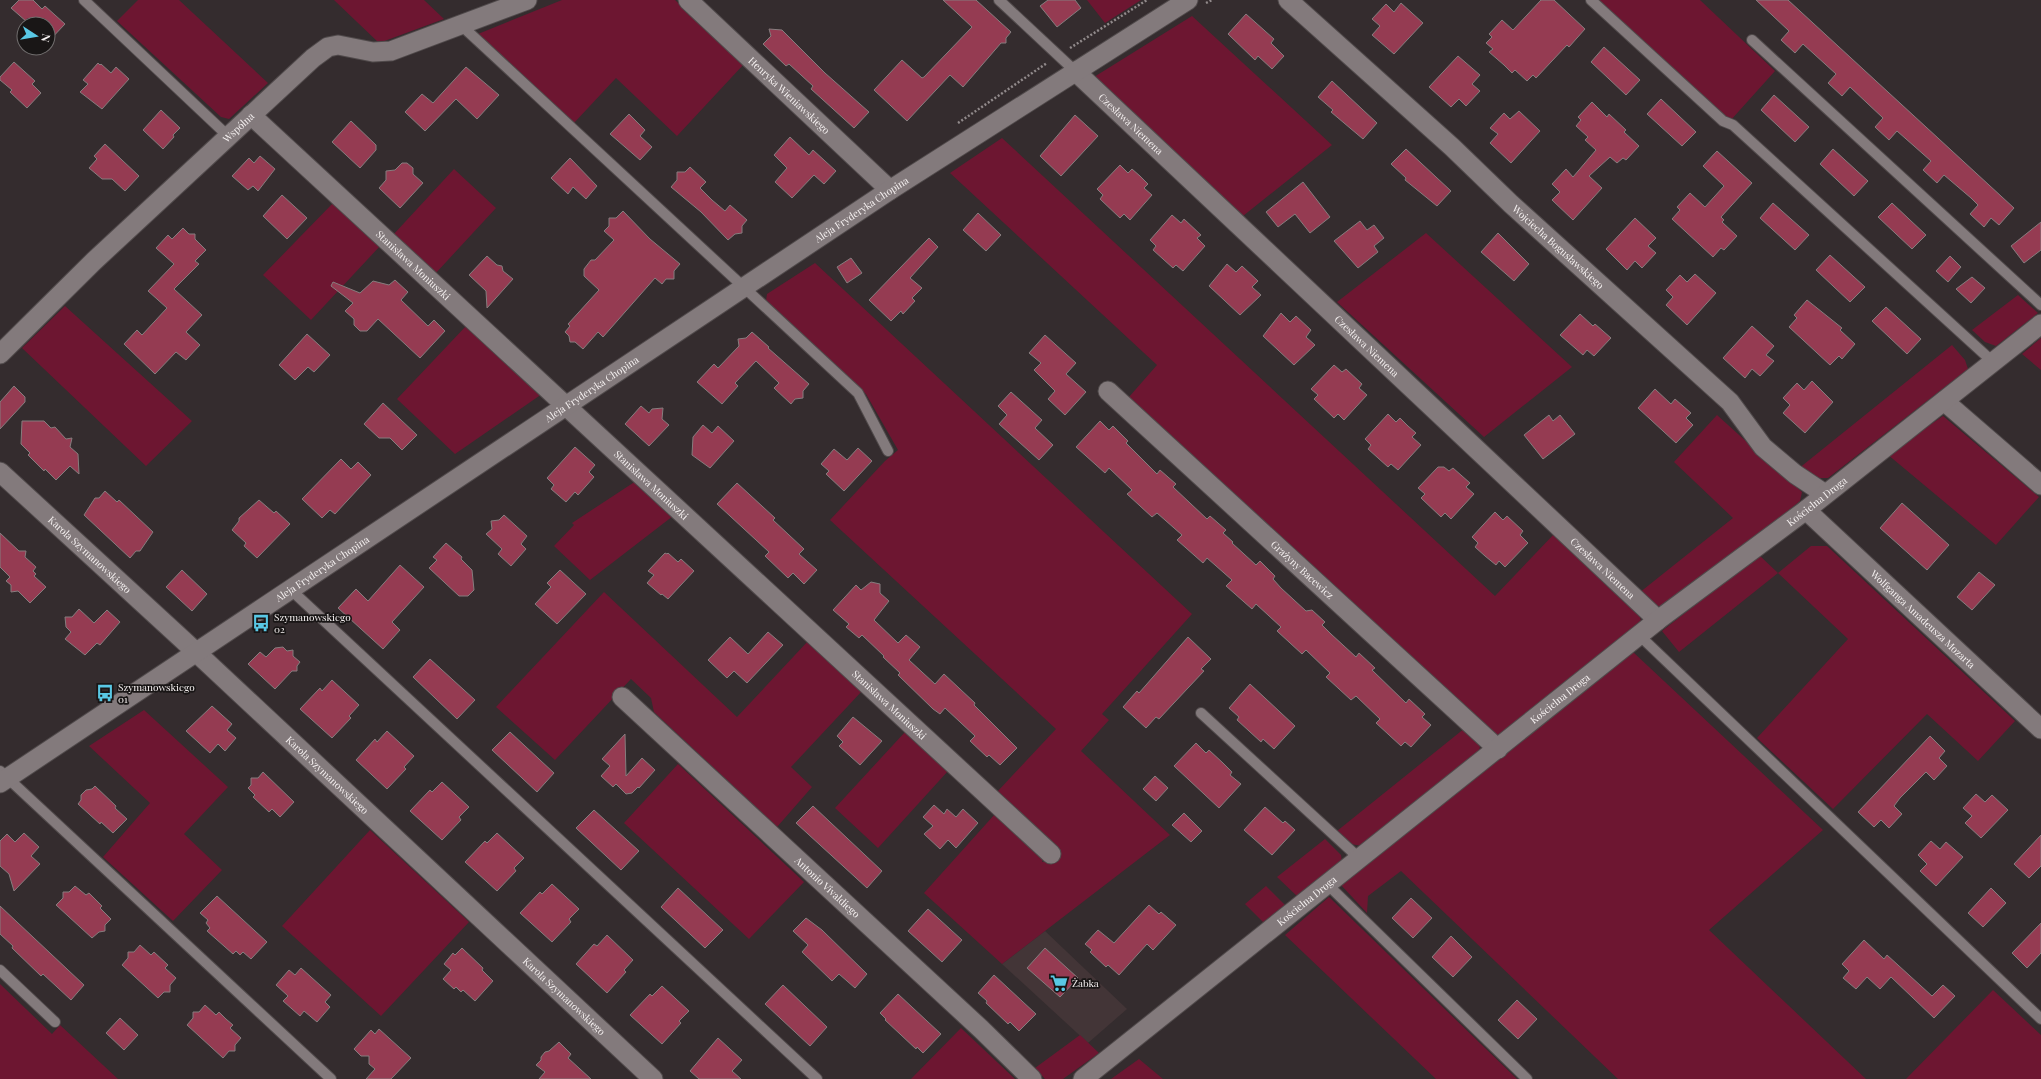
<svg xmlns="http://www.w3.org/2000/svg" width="2041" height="1079" font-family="'Playfair Display',serif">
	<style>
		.built { fill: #433537 }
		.green { fill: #6d1631 }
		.building { fill: #953b52; stroke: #867d7e }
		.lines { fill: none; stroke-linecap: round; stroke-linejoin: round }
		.service-casing { stroke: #504a4b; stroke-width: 12 }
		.minor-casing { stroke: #504a4b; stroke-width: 21 }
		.path { stroke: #918a8b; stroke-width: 2.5; stroke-dasharray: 2 2; stroke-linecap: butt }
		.service { stroke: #837a7c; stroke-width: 10 }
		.minor { stroke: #837a7c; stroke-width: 19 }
		.labels { text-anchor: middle; stroke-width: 3.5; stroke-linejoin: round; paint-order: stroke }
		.street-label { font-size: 10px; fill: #f6f1f1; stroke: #191616 }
		.poi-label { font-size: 10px; fill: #f6f1f1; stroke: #191616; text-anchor: start }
	</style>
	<rect width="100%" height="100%" fill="#342c2e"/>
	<path class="built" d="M1045,931l82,78 -39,34 -86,-79z"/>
	<path class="green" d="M138,0h41l89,83 -39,36 -8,-2 -104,-96z
		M334,0h90l20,19 -65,24z
		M562,0h113l69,64 -67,72 -61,-58 -42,45 -96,-89z
		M1087,0h54l-36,23z
		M1598,0h102l75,71 -45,50z
		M1192,16l140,129 -89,71 -149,-139z
		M1002,138l493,458 60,-63 84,79 2,10 -143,117 -369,-342 28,-32 -207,-192z
		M454,169l42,39 -61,66 -42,-39z
		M334,202l47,43 -70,75 -48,-45z
		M1426,233l146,134 -88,70 -147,-135z
		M815,263l377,351 -90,100 7,6 -28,31 89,84 -168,129 -78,-71 71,-79 48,44 -1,4 16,-2 -61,-68 59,-63 -226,-209 55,-59 13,-11 -32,-56 -100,-93 1,-7z
		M2018,295l20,18 -42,33 -11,-4 -13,-12z
		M65,306l127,115 -46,45 -124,-118z
		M467,325l75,69 -87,60 -58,-55z
		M2041,338v32l-19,-16z
		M1952,345l13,15 3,9 -140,109h-13l-17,-9z
		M1717,415l85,77 -2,9 -46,38 -98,70 -17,-16 94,-75 -59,-56z
		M1943,416l96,81 -43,48 -109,-91z
		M636,481l37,35 -83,64 -36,-34 20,-21 -2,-2z
		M1811,546h16l188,175 -37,40 -51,-47 -94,95 -76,-71 91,-99 -70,-66 -99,79 -17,-21 97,-76 19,18z
		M604,592l133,125 72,-77 53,51 -71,76 21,20 -35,40 -123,-115 -3,-14 -20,-19 -76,81 -59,-53z
		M1633,652l190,178 -114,100 157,149h-248l-217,-208 -33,25 -1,17 -26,-28z
		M144,710l84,77 -44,47 38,36 -49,51 -70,-64 47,-54 -61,-57z
		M1465,728l15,16 -1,12 -117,90 -11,-2 -14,-13z
		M905,732l43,39 -70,77 -43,-40z
		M678,764l126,118 -55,57 -125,-116z
		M370,830l99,92 -88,94 -99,-90z
		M1325,839l16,16 1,7 -43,36 -22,-21z
		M1266,886l21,21 -22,17 -20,-20z
		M1329,897l188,182h-81l-151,-144z
		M0,984l52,50 8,-9 58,54h-118z
		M1993,990l48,45v44h-135z
		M961,1028l54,51h-104z
		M1080,1035l19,18 -36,26h-18l-10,-11z
		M1139,1059l24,20h-52z"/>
	<path class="building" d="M19,0h14l9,9 3,-3 20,18 -17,18v-18h-23l2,-2 -16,-14z
		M943,0h33l35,32 -5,6v5h-5l-38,44 -13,-12 -43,46 -33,-31 28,-30 20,18 2,-1 48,-50z
		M1048,0h27l6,8 -24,19 -17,-21z
		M1541,0h13l31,29 -16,18 -2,-2 -31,33 -3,-3 -6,6 -12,-11 -3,3 -8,-8 -15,-13 4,-3 -7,-6 6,-6 -3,-3 13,-14 11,10z
		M1756,0h32l226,208 -15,17 -8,-7 -7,9 -14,-13 8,-9 -7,-7 -27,-23 -7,8 -14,-13 8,-9 -34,-30 -8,9 -14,-13 8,-9 -33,-31 -8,9 -14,-13 8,-9 -33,-30 -8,9 -14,-13 8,-9z
		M1401,3l22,20 -29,31 -22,-19 8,-9 -8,-7 14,-15 8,8z
		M1246,14l28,25 -3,4 13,13 -12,13 -14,-13 -3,4 -27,-26z
		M769,29l13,1 43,43 44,39 -15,16 -43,-39 2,-3 -24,-22 -3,2 -23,-22 8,-8z
		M1604,47l36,33 -14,15 -35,-33z
		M1458,56l22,19 -8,9 8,7 -14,15 -7,-7 -8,8 -22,-20z
		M14,62l21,19 -3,3 9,9 -14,15 -17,-16 2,-2 -12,-10v-3z
		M98,63l2,2 1,-1 10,9 5,-6 13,12 -27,30 -22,-17 8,-8 -5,-4z
		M466,67l33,28 -22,24 -21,-20 -31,32 -20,-19 17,-18 11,9z
		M1332,81l45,42 -14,16 -32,-27 2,-2 -15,-13z
		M1774,95l35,32 -14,15 -34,-32z
		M1661,99l35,33 -14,14 -35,-32z
		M1592,102l15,15 2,-3 17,16 -2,2 15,14 -13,14 -3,-2 -6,5 -7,-6 -21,19 13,12 -29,32 -21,-20 8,-8 -8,-8 14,-15 7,8 23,-27 -11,-10 3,-3 -12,-11 5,-6 -3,-3z
		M161,110l19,18 -7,7 1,2 -11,12 -20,-19z
		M1519,111l21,20 -29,32 -21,-20 8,-9 -8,-6 14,-15 6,6z
		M629,114l16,16 -5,6 12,11 -12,13 -30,-26z
		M1075,115l23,21 -37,40 -21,-20z
		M351,121l25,24v5l-16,18 -28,-26z
		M790,137l19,18 4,-5 23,21 -12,13 -10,-9 -22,23 -17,-16 12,-14 -13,-13z
		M105,144l34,32 -14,15 -13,-12h-10l-13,-11 8,-9 -3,-3z
		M1406,149l45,42 -14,15 -32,-26 1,-2 -15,-14z
		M1833,149l35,32 -14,15 -34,-32z
		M1717,151l35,32 -31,34 3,3 -2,2 15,14 -13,14 -3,-2 -8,9 -41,-38 8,-9 -3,-3 13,-14 15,14 19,-21 -21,-20z
		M260,156l15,13 -17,22 -5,-5 -5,4 -16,-14 17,-18 5,5z
		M570,158l27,28 -11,13 -13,-12 -5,7 -17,-16z
		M402,163h5l6,5v6l10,9 -23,25 -21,-20 7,-8v-9l9,-1z
		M1120,165l8,8 4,-4 8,7 8,8 -4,4 8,7 -22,25 -6,-6 -4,4 -20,-19 3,-4 -6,-6z
		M690,167l16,15 -6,6 12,12 13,11 5,-6 17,15 -5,6v7l-7,1 -7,6 -27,-28 -30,-25 6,-7v-8h8z
		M1303,182l27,35 -20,16 -15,-19 -17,13 -12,-15z
		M282,195l25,23 -20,21 -24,-23z
		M1773,203l36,32 -14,15 -35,-32z
		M1892,203l34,32 -14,14 -34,-32z
		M623,211l27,28 30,25 -6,7v8h-8l-4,5 -7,-6 -52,59 -5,-5 -15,17 -8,-7h-5l-1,-6 -4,-4 5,-6 -2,-2 31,-34 -15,-14v-7l7,-9h4l19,-20 -10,-9 5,-5v-8h7z
		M978,213l23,22 -15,16 -23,-21z
		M1172,215l9,8 3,-4 17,16 -4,3 8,8 -22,25 -7,-6 -3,3 -20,-18 3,-4 -6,-6z
		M1635,218l21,20 -8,8 8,7 -14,15 -7,-7 -8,9 -21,-21z
		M1360,221l7,9 7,-5 10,13 -10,8 4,6 -20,16 -24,-27z
		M2041,222v28l-17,13 -13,-17z
		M183,228l6,6h6v5l11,11 -11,11 4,3 -25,25 28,26 -16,17 14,13 -14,15 -10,-8 -21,22 -31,-30 13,-14 5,5 25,-27 -19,-17 26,-27 -18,-16 12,-13 4,4z
		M1498,233l31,31 -15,17 -33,-29z
		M929,238l9,9 -28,31 12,10 -10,10 3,3 -12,13 -2,-3 -10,10 -22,-21z
		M1830,255l35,32 -15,15 -34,-32z
		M487,256l10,9 5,1 1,5 10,8 -26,29 -1,-17 -17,-16z
		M1950,256l11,11 -13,15 -12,-11z
		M851,258l11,15 -15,10 -10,-16z
		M1227,264l9,8 6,-6 16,15 -6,6 9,8 -21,20 -31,-29z
		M1695,274l21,19 -29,32 -21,-20 7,-8 -7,-7 14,-15 7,7z
		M1972,277l13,11 -14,15 -15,-14z
		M395,280l13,12 -7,8 27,26 6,-6 11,11 -25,27 -42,-39 -11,12h-7l-6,-6v-6l-9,-8 8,-8 -22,-17 2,-4 27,11 13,-12 16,4z
		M1807,300l35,28 -2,2 15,14 -13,15 -3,-3 -9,9 -41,-38 8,-9 -3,-3z
		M1886,307l35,32 -14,15 -35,-33z
		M1281,313l9,9 6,-6 15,14 -5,7 9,8 -21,20 -31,-29z
		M1580,314l13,12 2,-2 16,14 -17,18 -7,-6 -4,5 -23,-20z
		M1752,326l22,20 -8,9 8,6 -14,15 -8,-7 -7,9 -22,-20z
		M752,332l17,15 -1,1 41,36 -6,7v7l-8,1 -4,5 -17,-16 5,-5 -23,-22 -21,22 3,3 -16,18 -25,-22 17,-18 4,4 21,-22 -1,-7 8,-1z
		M307,334l23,21 -16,17 -6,-5 -13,13 -16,-15z
		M1045,335l31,28 -10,11 20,18 -21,23 -17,-16 7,-8 -21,-21 7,-7 -12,-10z
		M1334,365l8,7 4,-3 16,15 -3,4 8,7 -23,25 -6,-6 -4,4 -20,-19 4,-4 -7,-6z
		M1812,381l21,21 -28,31 -22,-20 7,-8 -7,-7 14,-15 7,7z
		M14,386l11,11v5l-25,27v-27z
		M1655,389l16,15 4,-5 16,14 -5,5 7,7 -17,18 -38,-35z
		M1011,392l31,28 -7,8 18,17 -14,15 -40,-36 8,-9 -9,-9z
		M383,403l34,32 -15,15 -12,-12h-11l-15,-14z
		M641,406l8,7 3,-4 11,-1 -1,11 7,6 -20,21 -24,-22z
		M1388,414l8,8 4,-4 8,8 8,7 -4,4 9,8 -23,25 -7,-6 -3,3 -20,-18 3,-4 -6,-6z
		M1549,415l4,6 7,-6 15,19 -32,25 -19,-24z
		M22,421h22l7,7 4,-1 11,12 6,-1 -2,9 8,7 1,20 -9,-8 -14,14 -11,-11 -1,2 -16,-16 2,-2 -9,-9z
		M1100,421l9,9 4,-4 15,15 -2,2 31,31 3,-4 16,14 -3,3 34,32 3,-3 16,14 -3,3 10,9 -1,1 24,22 4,-4 15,15 -2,3 8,9 25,23 6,-1 13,12 -3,3 9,9 25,23 3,-4 16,15 -3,2 34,33 3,-4 16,15 -3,3 9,8 -20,22 -6,-5 -4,4 -25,-23 4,-4 -24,-23 -5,4 -25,-23 4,-4 -24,-23 -4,4 -25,-23 4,-4 -25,-23 -4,5 -26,-23 6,-6 -25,-22 -4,5 -26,-23 5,-5 -25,-22 -5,4 -25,-23 5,-4 -23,-22 -4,5 -29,-26z
		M703,425l9,8 6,-7 16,15 -24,27 -18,-13 1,-18z
		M575,447l20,18 -6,7 5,5 -16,18 -3,-3 -9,10 -15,-13 3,-4 -7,-7z
		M858,448l14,13 -28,30 -18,-17 3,-3 -8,-7 13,-15 13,11z
		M341,459l10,10 7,-7 13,13 -36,39 -5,-4 -8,8 -20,-19z
		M1438,467h6l5,4 4,-3 17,15 -4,4 8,7 -23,25 -6,-6 -4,4 -20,-19 4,-4 -7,-6z
		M737,483l38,35 -2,2 31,29 -5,5 18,16 -13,14 -11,-11 -5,5 -23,-22 4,-4 -52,-48z
		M105,491l12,11 2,-2 34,32 -13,19h-4l-6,7 -46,-43 11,-17h4z
		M259,500l15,13 2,-2 14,13 -33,34 -13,-12 2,-3 -14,-13 7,-9v-3z
		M1902,503l47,42 -22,25 -47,-42z
		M1495,512l8,8 4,-4 16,15 -3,4 8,8 -23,24 -6,-6 -3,4 -11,-9 -10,-9 3,-4 -6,-6z
		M504,515l23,21 -6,8 5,5 -15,17 -13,-12 4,-5 -16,-15 6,-5 -1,-8 8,-1z
		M0,533l19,18h7l-1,6 11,10 -3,4 3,3 -2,2 12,11 -16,16 -12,-12 -7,1v-7l-5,-4 4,-4 -10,-10z
		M446,543l16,14 -1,2 11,11 2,20 -6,6h-9l-30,-28 8,-8 -4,-3z
		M665,553l2,1 1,-1 10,9 3,-3 13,12 -26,28 -6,-5 -1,1 -14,-12 7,-8 -6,-4z
		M400,565l24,22 -32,35 8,8 -17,19 -45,-41 18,-19 12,12z
		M182,570l25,24 -15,17 -26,-24z
		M560,570l26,24 -29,30 -22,-20 16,-17 -4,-4z
		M1979,572l16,13 -23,25 -15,-13z
		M871,582l9,2v9l9,8 -15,19 1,1 23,22 8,-8 14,12 -11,13 26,24 9,-10 31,29 -1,2 43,43 -17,17 -11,-10 -2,2 -17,-16 5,-5 -30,-28 -5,6 -7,-5 -35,-34 2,-2 -17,-16 1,-1 -22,-21 -3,3 -13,-11 3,-3 -16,-14 23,-25 5,5z
		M79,609l15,14 13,-13 13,12 -20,23 -3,-2 -12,12 -20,-16 6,-7 -5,-5 -1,-10h7z
		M768,632l15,13 -36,38 -13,-12 -7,7 -19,-18 22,-23 18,17z
		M1188,637l23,22 -10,10 3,2 -16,17 -29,31 -3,-2 -10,11 -23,-21 14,-16 2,2z
		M283,647l4,4 6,-1v6l7,6 -3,4v5h-5l-17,18 -27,-25 12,-12 6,5 9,-9z
		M430,659l45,41 -18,19 -44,-42z
		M332,680l27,25 -10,11 2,2 -19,20 -32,-29 20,-21 2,3z
		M1250,684l45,42 -21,23 -11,-10 -2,3 -24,-22 2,-3 -10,-9z
		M212,706l20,18 -5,6 9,8 -11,13 -7,-7 -8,9 -24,-22z
		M853,717l29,24 -22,24 -21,-19 4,-4 -6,-6z
		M387,731l27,25 -10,11 2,2 -19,20 -31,-29 19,-21 2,3z
		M510,732l44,41 -17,19 -45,-42z
		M625,734l1,42 16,-18 13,12 -16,18 -1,-1 -6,6 -6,1 -10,-10 -3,3 -12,-11 9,-10 -8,-7z
		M1930,736l15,15 -6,7 8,8 -13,14 -8,-8 -26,26 -6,8 8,8 -13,14 -8,-8 -7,7 -16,-15z
		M1196,743l10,10 3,-3 14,13 9,9 -2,3 11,9 -22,24 -45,-42z
		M263,772l31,30 -14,15 -8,-8 -3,3 -16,-15 2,-2 -7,-7 3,-3v-7h7z
		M1155,776l13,12 -12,13 -13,-12z
		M442,782l27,25 -10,10 2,3 -19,20 -32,-29 20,-21 2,2z
		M95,786l21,20 -1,2 12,11 -14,14 -12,-11 -1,2 -22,-20 3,-4v-5l5,-5 6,-1z
		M1976,794l9,8 7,-7 16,15 -27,28 -16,-15 7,-7 -9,-8z
		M934,805l10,9 3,-5 9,8 7,-8 15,14 -22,25 -8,-8 -8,9 -16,-15 9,-8 -10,-9z
		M813,806l69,65 -15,17 -71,-65z
		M1265,807l18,16 2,-2 10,9 -23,25 -28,-25z
		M594,810l45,41 -18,19 -45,-42z
		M1184,813l18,18 -11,11 -19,-17z
		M24,833l15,14 -8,9 9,8 -26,27 -5,-17 -9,-8v-25l7,-7 8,8z
		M497,833l27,25 -10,10 2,3 -19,20 -32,-29 20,-21 2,2z
		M2041,835v31l-12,12 -15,-14z
		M1931,841l9,8 6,-7 17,15 -27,29 -16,-15 7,-7 -9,-9z
		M552,884l27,25 -10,10 2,3 -19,20 -32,-29 20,-21 2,2z
		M75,886l11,9 3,-2 13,13 -2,2 11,11 -6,6v6l-6,1 -7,6 -36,-33 7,-7v-6h6z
		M678,888l45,42 -18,18 -44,-41z
		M1991,888l15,15 -23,24 -15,-14z
		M217,896l50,46 -16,17 -8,-7 -3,3 -4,-4 -3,3 -26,-23 3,-3 -4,-5 2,-3 -8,-7z
		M1411,898l21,20 -19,20 -21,-20z
		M1149,905l10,9 2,-2 15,13 -23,25 -6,-6 -28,31 -11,-10 -2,2 -16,-15 2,-2 -7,-6 13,-14 16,13z
		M0,906l84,79 -13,15 -28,-26 -2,2 -29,-28 1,-2 -13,-12z
		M928,909l34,31 -20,22 -34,-31z
		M806,918l16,12 45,44 -12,14 -16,-14 -7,7 -30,-29 6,-7 -15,-14z
		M2041,923v30l-14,15 -15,-15z
		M607,935l26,25 -9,10 2,2 -19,21 -31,-29 18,-20 3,2z
		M1451,936l21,21 -19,20 -21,-20z
		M1864,940l20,19 3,-4 45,41 11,-11 12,11 -21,22 -43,-41 -11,12 -13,-12 -11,12 -13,-11 6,-7 -7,-7z
		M140,945l11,10 3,-3 14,13 -3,3 11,10 -6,7v7h-6l-6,6 -36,-33 6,-7v-6h6z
		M462,948l21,20 -1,2 11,11 -18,20 -12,-11 -2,2 -5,-5 -2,2 -11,-10 8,-9 -7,-6 9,-11 2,2z
		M1045,948l33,30 -18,19 -33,-29z
		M301,968l30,27 -6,7 5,5 -13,15 -13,-11 -4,5 -17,-15 5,-5 -12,-11 13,-15 6,5z
		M994,975l42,39 -17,17 -9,-9 -2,2 -22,-21 1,-2 -9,-8z
		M783,985l44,42 -17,19 -45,-42z
		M662,986l27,25 -10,10 2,2 -19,21 -32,-29 20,-21 2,2z
		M898,994l43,40 -18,19 -6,-6 -1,2 -31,-29 1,-1 -6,-6z
		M1517,1000l20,19 -19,20 -20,-19z
		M205,1005l11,10 3,-3 7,7 7,6 -3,3 11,10 -6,7v6h-6l-6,7 -36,-33 6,-7v-6h6z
		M120,1018l18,17 -14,15 -18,-17z
		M379,1029l32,29 -20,21h-25l9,-10 -6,-5v-8h-8l-7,-7 17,-19 4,4z
		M718,1038l24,22 -10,11 9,8h-42l-9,-8z
		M559,1042l12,12 -3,4 23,21h-52l6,-7 -9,-7 5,-5v-3l4,-5 4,-1z"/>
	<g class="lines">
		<g class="service-casing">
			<path id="service" d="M84,0l144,136
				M999,0l76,71
				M1591,0l132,121 10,4 260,237
				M462,26l396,367 30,58
				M1752,40l289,265
				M290,589l527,490
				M1640,636l401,383
				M1201,713l158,145
				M0,771l331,308
				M1327,884l200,195
				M0,970l55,52"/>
		</g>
		<g class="minor-casing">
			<g id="minor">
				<path id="s1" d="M688,0l202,190"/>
				<path id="s2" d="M1288,0l164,147 59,57 219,198 33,45 32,27 30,20"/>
				<path id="s3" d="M1075,71l583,549"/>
				<path id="s4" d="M251,115l800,739"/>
				<path id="s5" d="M0,354l94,-93 219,-203 15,-11 10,-2 35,7 18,-1 136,-51"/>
				<path id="s6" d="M1108,391l390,358"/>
				<path d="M1944,401l97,84"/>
				<path id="s7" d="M0,472l183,168 470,439"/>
				<path id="s8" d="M1806,510l235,219"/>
				<path id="s9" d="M622,697l359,332 51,50"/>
				<path id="s10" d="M0,783l890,-593 298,-190"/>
				<path id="s11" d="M1083,1079l575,-459 148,-110 235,-186"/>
			</g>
		</g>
		<path class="path" d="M1206,3l6,-3
			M1070,48l77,-48
			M958,123l89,-60"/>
		<use href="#service" class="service"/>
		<use href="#minor" class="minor"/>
	</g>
	<defs>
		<g id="bus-bare" transform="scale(1.38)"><path d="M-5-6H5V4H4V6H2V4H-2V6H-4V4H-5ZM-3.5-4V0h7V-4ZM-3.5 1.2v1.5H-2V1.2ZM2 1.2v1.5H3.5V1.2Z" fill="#59c8e5" stroke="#191616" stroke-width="2.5" paint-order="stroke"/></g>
		<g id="supermarket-bare" transform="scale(1.38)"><path d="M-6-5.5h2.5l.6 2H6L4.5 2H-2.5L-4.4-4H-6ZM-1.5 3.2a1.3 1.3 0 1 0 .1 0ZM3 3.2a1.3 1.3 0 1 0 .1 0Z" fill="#59c8e5" stroke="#191616" stroke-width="2.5" paint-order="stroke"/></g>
	</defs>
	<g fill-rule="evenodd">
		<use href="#bus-bare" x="261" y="623"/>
		<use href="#bus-bare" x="105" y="693"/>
		<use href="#supermarket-bare" x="1059" y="983"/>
	</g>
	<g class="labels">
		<g class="street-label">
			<text dy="4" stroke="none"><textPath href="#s1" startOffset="139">Henryka Wieniawskiego</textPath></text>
			<text dy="4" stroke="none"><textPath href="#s3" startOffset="77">Czesława Niemena</textPath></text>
			<text dy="4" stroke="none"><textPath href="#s5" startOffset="329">Wspólna</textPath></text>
			<text dy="4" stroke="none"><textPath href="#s10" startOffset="1035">Aleja Fryderyka Chopina</textPath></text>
			<text dy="4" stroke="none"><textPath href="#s2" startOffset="366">Wojciecha Bogusławskiego</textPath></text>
			<text dy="4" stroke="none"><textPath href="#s4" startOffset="221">Stanisława Moniuszki</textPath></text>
			<text dy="4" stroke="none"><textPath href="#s3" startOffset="401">Czesława Niemena</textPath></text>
			<text dy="4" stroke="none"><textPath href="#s10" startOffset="711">Aleja Fryderyka Chopina</textPath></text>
			<text dy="4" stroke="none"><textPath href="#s4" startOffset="545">Stanisława Moniuszki</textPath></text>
			<text dy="4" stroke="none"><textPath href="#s11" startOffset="934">Kościelna Droga</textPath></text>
			<text dy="4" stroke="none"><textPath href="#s7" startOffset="122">Karola Szymanowskiego</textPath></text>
			<text dy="4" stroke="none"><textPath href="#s3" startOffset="725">Czesława Niemena</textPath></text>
			<text dy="4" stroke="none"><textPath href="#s10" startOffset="387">Aleja Fryderyka Chopina</textPath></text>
			<text dy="4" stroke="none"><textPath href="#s6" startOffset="264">Grażyny Bacewicz</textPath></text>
			<text dy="4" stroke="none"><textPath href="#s8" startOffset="160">Wolfganga Amadeusza Mozarta</textPath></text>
			<text dy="4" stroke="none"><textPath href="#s11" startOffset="610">Kościelna Droga</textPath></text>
			<text dy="4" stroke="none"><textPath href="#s4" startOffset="869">Stanisława Moniuszki</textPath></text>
			<text dy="4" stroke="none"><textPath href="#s7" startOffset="446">Karola Szymanowskiego</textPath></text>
			<text dy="4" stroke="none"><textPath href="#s9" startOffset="280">Antonio Vivaldiego</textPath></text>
			<text dy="4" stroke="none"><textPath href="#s11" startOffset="286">Kościelna Droga</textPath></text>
			<text dy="4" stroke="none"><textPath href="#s7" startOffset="770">Karola Szymanowskiego</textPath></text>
		</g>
		<g class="poi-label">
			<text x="274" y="621">Szymanowskiego<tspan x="274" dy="12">02</tspan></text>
			<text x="118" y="691">Szymanowskiego<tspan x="118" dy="12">01</tspan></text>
			<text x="1072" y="987">Żabka</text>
		</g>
	</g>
	<g transform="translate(36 36) rotate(102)"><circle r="19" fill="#191616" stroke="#716e6e"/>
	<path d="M0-3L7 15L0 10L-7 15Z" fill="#59c8e5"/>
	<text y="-6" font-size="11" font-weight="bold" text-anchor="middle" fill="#f6f1f1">N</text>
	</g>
</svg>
